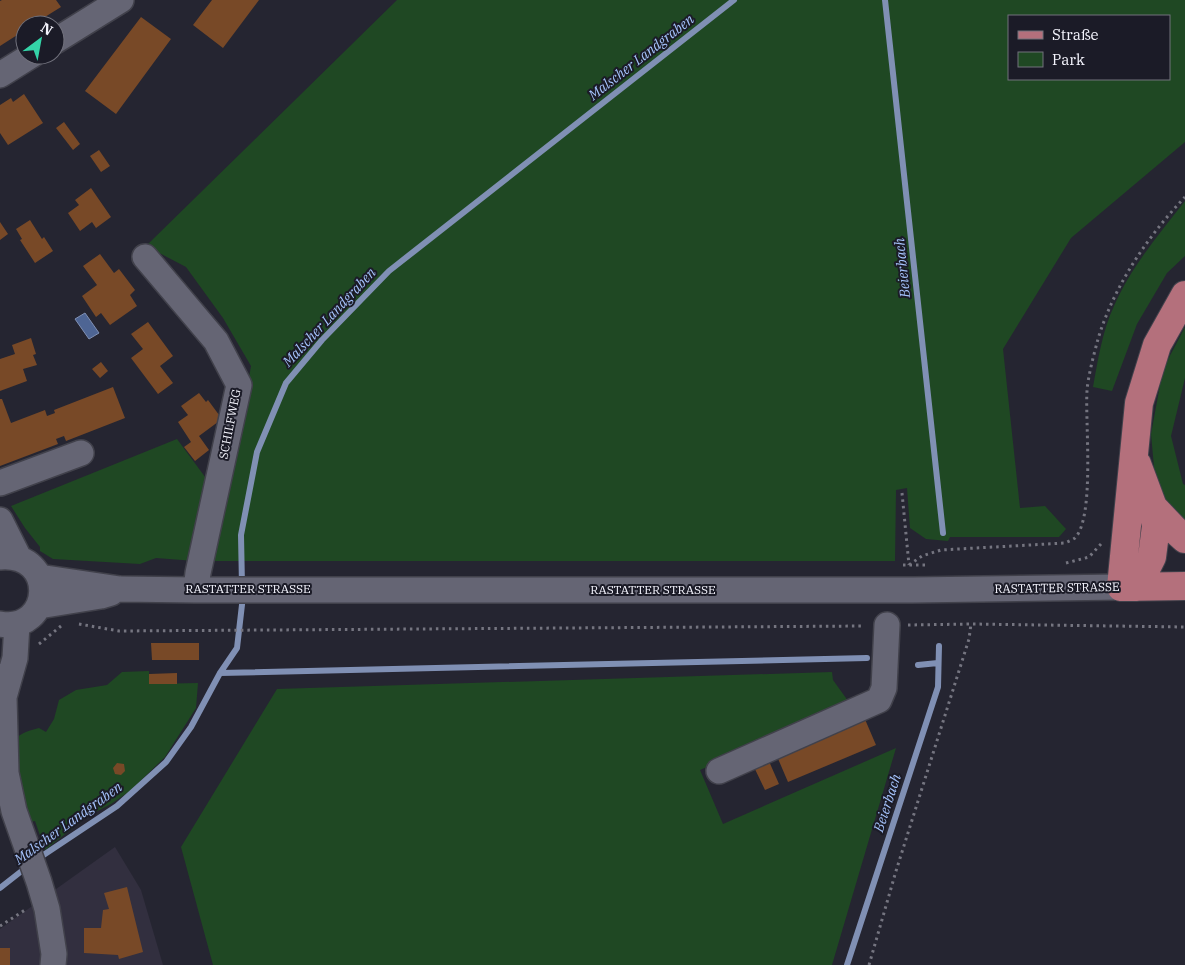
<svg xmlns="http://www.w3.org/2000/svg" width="1185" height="965" font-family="'IBM Plex Serif',serif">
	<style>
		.commercial { fill: #322f3f }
		.green { fill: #1f4823; fill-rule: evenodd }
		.water { fill: #4e6594; stroke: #8090b4 }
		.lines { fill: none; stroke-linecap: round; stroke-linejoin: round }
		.stream { stroke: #8090b4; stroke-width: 6 }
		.building { fill: #784927 }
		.minor-casing { stroke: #41414b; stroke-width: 28 }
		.major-casing { stroke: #41414b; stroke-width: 30 }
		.path { stroke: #757580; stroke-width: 3; stroke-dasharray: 2.5 4; stroke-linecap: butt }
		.minor { stroke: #656574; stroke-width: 25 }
		.major { stroke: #b4707c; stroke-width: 28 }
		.labels { text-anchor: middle; stroke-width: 4; stroke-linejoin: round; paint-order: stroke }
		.street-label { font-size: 12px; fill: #f4f4fd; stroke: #1b1b27 }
		.water-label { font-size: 14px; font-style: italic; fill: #a5c3fc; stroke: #1b1b27 }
	</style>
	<rect width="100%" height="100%" fill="#252531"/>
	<path class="commercial" d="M115,847l26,43 22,75h-163v-36z"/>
	<path class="green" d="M397,0h788v142l-114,96 -68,111 17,159 25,-2 21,23 -7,8h-109l-2,4 -22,-2 -16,-11 -3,-40 -11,2 -1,71h-683l32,-155 7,-40 -28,-48 -37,-51 -40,-21zM1009,16h160v63h-160z
		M1185,201v55l-18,17 -30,51 -25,67 -19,-4c5,-27 9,-55 21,-81 17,-39 45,-72 71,-105z
		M1185,327v51l-14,58 12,48 2,1v38l-29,-34 -5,-55 12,-65z
		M177,439l34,46 -16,76 -39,-3 -16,6 -87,-5 -13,-8v-4l-15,-19 -14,-22z
		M149,671v13l49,-1 -2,25 -31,49 -35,34 -19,13 -23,12 -43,34 -10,-29 -5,1 -8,-23 -8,-58c7,-9 15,-10 25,-13l7,4 8,-13 5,-19 17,-10 31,-5 15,-13z
		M832,672l1,8 18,25 -151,65 23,54 173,-76 -64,217h-619l-32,-118 96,-158z"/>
	<path class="water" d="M85,313l14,20 -10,6 -14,-20z"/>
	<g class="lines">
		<path class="stream" d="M885,0l58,533
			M242,586l-1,-51 16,-83 29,-69 36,-43 67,-69 345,-271
			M918,665l20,-2
			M220,673l647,-15
			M36,860l81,-54 49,-44 25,-35 29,-54 17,-25 6,-52
			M0,888l28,-22
			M847,965l91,-278 1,-41"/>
	</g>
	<path class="building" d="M2,0h54l5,7 -29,18h-7v5l-25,16v-45z
		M212,0h47l-36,48 -30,-23z
		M141,17l30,22 -55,75 -31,-23z
		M24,94l19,29 -35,22 -8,-12v-28l11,-7 2,4z
		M64,122l16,22 -7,6 -17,-22z
		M99,150l11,16 -9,6 -11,-16z
		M91,188l20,29 -15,11 -4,-6 -12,9 -12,-18 11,-8 -4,-5z
		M30,220l12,19 2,-2 9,14 -18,12 -15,-23 2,-1 -6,-10z
		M0,222l8,12 -8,6z
		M100,254l14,19 5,-4 16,21 -5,5 7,11 -27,19 -9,-12 -5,4 -14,-21 15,-11 -14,-19z
		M148,322l25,34 -13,10 13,17 -15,11 -27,-36 12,-9 -12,-15z
		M31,338l5,16 -3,1 4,10 -14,4 4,12 -27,10v-32l15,-5 -3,-9z
		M101,362l7,9 -8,7 -8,-9z
		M113,387l12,31 -59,23 -2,-5 -8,3 2,5 -58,22v-67h2l9,24 34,-13 2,6 8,-3 -1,-3z
		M199,393l7,9 2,-2 14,19 -23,17 10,14 -14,11 -11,-14 7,-5 -13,-20 10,-7 -7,-9z
		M151,643h48v17h-47z
		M177,673v11h-28v-10z
		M864,717l12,28 -88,37 -12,-28z
		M768,759l11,25 -14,6 -12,-25z
		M117,763l7,1 1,7 -4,4 -6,-1 -2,-6z
		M127,887l16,65 -24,7 -1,-4 -34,-2v-25h17l2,-18 6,-1 -5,-16z
		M0,948h10v17h-10z"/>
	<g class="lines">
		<g class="minor-casing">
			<path id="minor" d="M55,41l66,-41
				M0,75l32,-20
				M145,257l71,84 23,44 -41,188 -2,17
				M0,483l81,-30
				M0,520l19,38
				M0,557c58,-5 53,76 0,67
				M39,577l81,12 76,1h717l208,-3
				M39,606l62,-10 10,-3
				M0,677l4,20 2,76 8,38 25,71 8,27 7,45 -1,11
				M4,697l11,-39 2,-34
				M719,771l160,-71 5,-12 3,-63"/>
		</g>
		<g class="major-casing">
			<path id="major" d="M1185,295l-28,50 -18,58 -18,184 64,-1
				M1137,464l16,43 3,19 -4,31 -15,30
				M1153,507l22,23 10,9"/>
		</g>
		<path class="path" d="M902,493l7,72
			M1066,563l23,-6 12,-13
			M903,565h22
			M909,565l13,-9 19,-6 124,-7c2,-1 7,-3 10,-5 20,-21 10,-116 12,-147 1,-15 7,-37 11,-52 16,-53 49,-102 87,-142
			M79,624l40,7 745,-5
			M908,625l63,-1 214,3
			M39,644l22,-18
			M0,926l25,-16
			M869,965l27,-94 73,-232 2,-15"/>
		<use href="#minor" class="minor"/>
		<use href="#major" class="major"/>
	</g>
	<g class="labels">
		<g class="street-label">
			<text transform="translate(230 424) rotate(-79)" y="4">SCHILFWEG</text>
			<text transform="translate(1057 588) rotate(-1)" y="4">RASTATTER STRASSE</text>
			<text x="248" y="593">RASTATTER STRASSE</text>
			<text x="653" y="594">RASTATTER STRASSE</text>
		</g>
		<g class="water-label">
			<text transform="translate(641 57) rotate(-38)" y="5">Malscher Landgraben</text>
			<text transform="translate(902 268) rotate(-96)" y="5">Beierbach</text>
			<text transform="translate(329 317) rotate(-47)" y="5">Malscher Landgraben</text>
			<text transform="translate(887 803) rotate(-72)" y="5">Beierbach</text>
			<text transform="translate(68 823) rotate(-36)" y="5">Malscher Landgraben</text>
		</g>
	</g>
	<rect x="1008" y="15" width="162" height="65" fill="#1b1b27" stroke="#72727d"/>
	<rect x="1018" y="31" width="25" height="8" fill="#b4707c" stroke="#72727d"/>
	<text x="1052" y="40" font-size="15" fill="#f4f4fd">Straße</text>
	<rect x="1018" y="52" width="25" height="15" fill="#1f4823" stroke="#72727d"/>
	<text x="1052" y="65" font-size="15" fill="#f4f4fd">Park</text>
	<g transform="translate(40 40) rotate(32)"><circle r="24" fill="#1b1b27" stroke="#72727d"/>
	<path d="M0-4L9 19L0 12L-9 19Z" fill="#34d4a8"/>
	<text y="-8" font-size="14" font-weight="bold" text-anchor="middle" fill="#f4f4fd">N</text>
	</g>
</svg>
